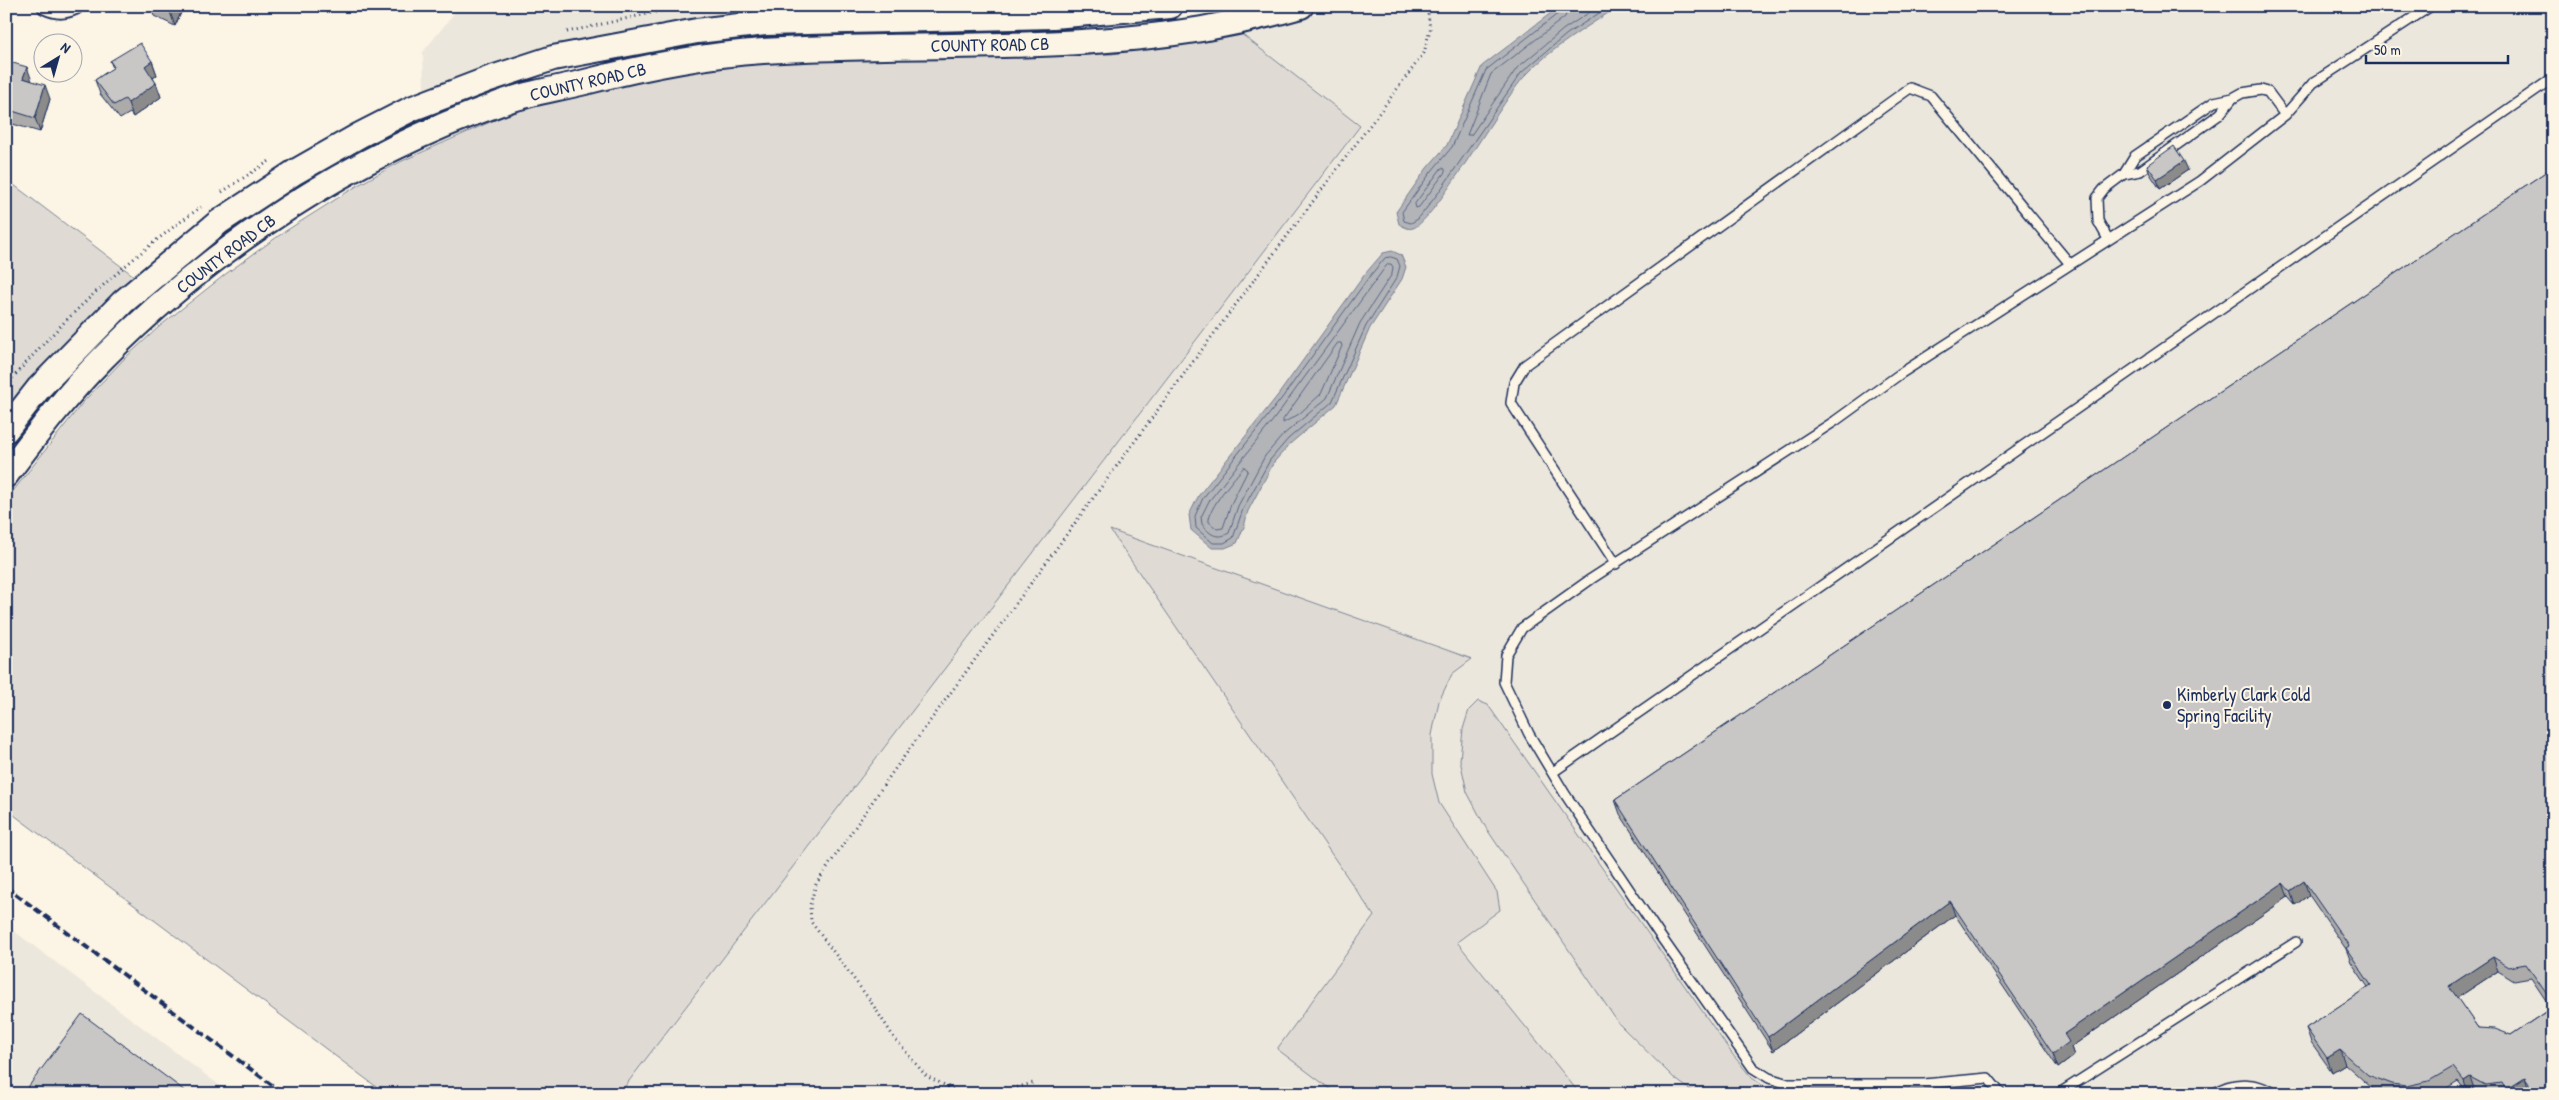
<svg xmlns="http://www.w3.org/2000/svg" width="2559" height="1100" font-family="'Patrick Hand',sans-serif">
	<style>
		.built { fill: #ece7dc }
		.green { fill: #dfdbd4; stroke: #7d8599 }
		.water { fill: #b2b4b8; stroke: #767f94 }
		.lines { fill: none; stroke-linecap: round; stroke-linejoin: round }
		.shore { stroke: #576482; stroke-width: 1 }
		.lane-casing { stroke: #1b2f5e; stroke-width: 12 }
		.street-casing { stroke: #1b2f5e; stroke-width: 20 }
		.secondary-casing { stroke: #1b2f5e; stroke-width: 28 }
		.path { stroke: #1b2f5e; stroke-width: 3; stroke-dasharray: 1 4; stroke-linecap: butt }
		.lane { stroke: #fcf5e5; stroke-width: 9 }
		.street { stroke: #fcf5e5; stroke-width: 16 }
		.secondary { stroke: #fcf5e5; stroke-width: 24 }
		.rail { stroke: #1b2f5e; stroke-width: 4; stroke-dasharray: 8 4; stroke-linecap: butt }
		.wall { fill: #acabaa; stroke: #1b2f5e; fill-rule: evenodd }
		.shaded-wall { fill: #8c8b8b; stroke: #1b2f5e }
		.building { fill: #c8c7c6; stroke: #1b2f5e }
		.poi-dot { fill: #1b2f5e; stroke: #fcf5e5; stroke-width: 2 }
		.labels { text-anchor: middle; stroke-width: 4; stroke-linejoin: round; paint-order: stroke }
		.street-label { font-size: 18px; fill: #1b2f5e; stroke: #fcf5e5 }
		.poi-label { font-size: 18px; fill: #1b2f5e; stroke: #fcf5e5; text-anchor: start }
	</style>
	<rect width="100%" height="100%" fill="#fcf5e5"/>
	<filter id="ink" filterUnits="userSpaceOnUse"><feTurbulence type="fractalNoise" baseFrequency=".02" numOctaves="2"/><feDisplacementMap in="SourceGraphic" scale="10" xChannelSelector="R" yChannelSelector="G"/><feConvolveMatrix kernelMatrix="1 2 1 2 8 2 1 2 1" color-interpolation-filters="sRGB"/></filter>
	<g filter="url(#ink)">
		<path class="built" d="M460,6h546l-273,6 -88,14 -105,24 -116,41 -1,-39z
			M1348,6h1205v1088h-1934l741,-968 -120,-93z
			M6,925l225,169h-225z"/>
		<path class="green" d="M1240,33l120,93 -741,968h-233l-380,-285v-309l78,-99 40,-42 36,-33 67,-53 57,-41 76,-48 40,-22 106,-47 79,-24 53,-12 102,-15 98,-7 274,-3z
			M6,179l132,100 -81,73 -51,64z
			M1110,530l362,129 -20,15 -13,27 -7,34v39l7,29 58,89 3,18 -43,32 123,152h-243l-60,-45 97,-133z
			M1478,701l10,4 245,350 19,23 23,16h-79l-22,-16 -55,-54 -133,-196 -19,-36 -7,-32 3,-31 6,-19z"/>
		<path class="water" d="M1560,6h59c-32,21 -68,42 -94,70 -23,24 -91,146 -112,152 -5,2 -10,-2 -14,-4l-3,-12 31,-44 20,-23 35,-79z
			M1392,251l9,4 5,12 -4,12 -32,49 -34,77 -45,38 -17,19 -26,49 -4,16 -7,16 -12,5h-13l-21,-18 -2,-15 10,-20 79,-100 87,-121 18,-21z"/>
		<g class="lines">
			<path class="shore" d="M1563,6l-3,6 -74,58 -34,77 -21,25 -29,40 2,9 7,2 7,-4 21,-27 82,-119 46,-39 43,-28
				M1569,6l-4,11 -74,57 -24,61h4l46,-67 47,-39 35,-23
				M1442,168l3,1v3l-26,35 -3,1 -1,-4z
				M1391,257l6,2 3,7 -3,11 -31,49 -34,76 -44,37 -18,21 -27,49 -10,29 -9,5h-11l-17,-15 -1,-12 8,-18 79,-100 87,-121 16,-19z
				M1388,264h3l2,3 -1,7 -32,49 -33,75 -44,37 -18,21 -27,50 -9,27c-12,7 -20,1 -27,-9l-1,-7 8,-16 62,-78z
				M1338,343h3l1,3 -21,48 -22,20 -16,9v-3z
				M1244,467l4,3 -17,34 -8,24 -6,1 -8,-7c-2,-13 26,-45 35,-55z"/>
			<g class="lane-casing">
				<path id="lane" d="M2124,174l16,-3 80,-57 13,-16
					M2108,239l-10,-18 -1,-23 7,-9 20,-15 11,-18 79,-54 19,-4 9,-5 19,-3 7,2 17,23
					M1616,564l-105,-161 3,-20 11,-18 385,-277 21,8 139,168
					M1553,772l1000,-694
					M2001,1094l-13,-16 -64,6h-136l-19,-6 -16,-10 -92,-131 -96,-143 -36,-60 -25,-52 2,-27 16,-27 69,-49 244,-158 65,-47 300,-193 85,-66 28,-32 118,-77
					M2058,1094l238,-152
					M2213,1094c20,-14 43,-12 63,0"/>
			</g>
			<g class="street-casing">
				<path id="street" d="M46,6c11,5 18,5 29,0"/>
			</g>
			<g class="secondary-casing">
				<path id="secondary" d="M6,430l33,-42 84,-86 96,-80 76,-50 65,-37 53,-27 76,-29 64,-21 144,-27 68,-8 288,-7 117,-10
					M6,475c30,-40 61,-81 97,-117 111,-112 248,-202 398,-255 26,-10 56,-14 84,-21 58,-15 118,-27 178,-31 146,-9 294,2 439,-22 33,-6 67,-14 99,-23"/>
			</g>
			<path class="path" d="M567,32l93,-21 32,-5
				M222,192l49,-32
				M6,386c56,-67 124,-129 195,-179
				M982,1094l-23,-2 -33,-16 -31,-37 -26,-40 -58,-77 -1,-17 6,-21 76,-111 303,-414 229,-306 6,-24 -3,-23
				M993,1094l40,-11"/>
			<use href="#lane" class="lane"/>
			<use href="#street" class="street"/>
			<use href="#secondary" class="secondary"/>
			<path class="rail" d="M6,887l278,207"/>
		</g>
		<path class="wall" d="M150,6h34l-9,20 -21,-10z
			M6,61l26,20 18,18 -10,33 -34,-10z
			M110,61h42l5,14 -4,3 3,5 5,14 -28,20 -3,-4 -10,6 -20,-25 -5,-14 18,-12z
			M2147,165l41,5 -28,19 -10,-15z
			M2553,167v927h-22l-1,-2 -2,2h-49l-4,-3 -3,3h-4l-10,-13 -21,13h-52l-12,-5 -28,-25 -13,8 -21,-30 -5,-14 62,-41 -17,-25 -5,-13 -37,-54 -14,10 -7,-8 -217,150 3,9 -16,12 -103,-153 -182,136 -153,-237 -5,-14zM2498,971l16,10 17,-3 20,30 -40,27 -33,-7 -21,-30z"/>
		<path class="shaded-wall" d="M172,6h12l-9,20 -5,-14z
			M152,61l5,14 -7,5 -5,-14z
			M27,67l5,14 -9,-3z
			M156,83l5,14 -28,20 -5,-14z
			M45,85l5,14 -10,33 -5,-14z
			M2184,161l4,9 -28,19 -3,-10z
			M2304,881l5,14 -14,10 -5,-14z
			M2283,883l5,14 -217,150 3,9 -16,12 -5,-14 11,-20z
			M1950,901l5,14 -182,136 -5,-14z
			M2493,957l5,14 -44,29 -5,-14z
			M2340,1050l5,14 -13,8 -5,-14z
			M2470,1077l5,14 -3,3h-4l-4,-13z
			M2525,1078l5,14 -2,2h-21l-1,-4z"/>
		<path class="building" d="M158,6h14l-2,6z
			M140,43l12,18 -7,5 11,17 -28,20 -3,-4 -11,6 -19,-25 19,-13 -4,-6z
			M6,61l21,6 -4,11 22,7 -10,33 -29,-9z
			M2174,146l10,15 -27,18 -10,-14z
			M2553,167v836l-27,-39 -17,3 -16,-10 -44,29 29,42 17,1 16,6 42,-28v87h-17l-11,-16 -19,12 -4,-7 -17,2 -15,-8 -6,4 -11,-14 -24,14 -23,5 -14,-2 -24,-9 -28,-25 -13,8 -21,-30 65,-43 -25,-37 3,-2 -45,-65 -14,10 -7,-8 -219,151 5,8 -16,12 -103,-153 -182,136 -153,-237z
			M82,1014l107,80h-166z"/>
	</g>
	<circle class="poi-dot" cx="2167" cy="705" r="5"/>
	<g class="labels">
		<g class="street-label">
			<text transform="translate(990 45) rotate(-1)" y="6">COUNTY ROAD CB</text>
			<text transform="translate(588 82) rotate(-13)" y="6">COUNTY ROAD CB</text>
			<text transform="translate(226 254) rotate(-37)" y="6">COUNTY ROAD CB</text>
		</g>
		<g class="poi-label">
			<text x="2177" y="701">Kimberly Clark Cold<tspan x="2177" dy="21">Spring Facility</tspan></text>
		</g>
	</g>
	<rect width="2559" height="1100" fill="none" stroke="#fcf5e5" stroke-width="25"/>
	<rect x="12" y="12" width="2534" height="1075" fill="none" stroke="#1b2f5e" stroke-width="2" filter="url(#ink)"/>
	<g transform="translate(58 58) rotate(37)"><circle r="24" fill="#fcf5e5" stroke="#a2a6af"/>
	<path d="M0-4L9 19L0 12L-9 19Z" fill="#1b2f5e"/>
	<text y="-8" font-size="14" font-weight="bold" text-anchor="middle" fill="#1b2f5e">N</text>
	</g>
	<path d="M2366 55v8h142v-8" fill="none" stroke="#1b2f5e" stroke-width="2.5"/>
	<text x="2374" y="55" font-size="15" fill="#1b2f5e" stroke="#fcf5e5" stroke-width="4" paint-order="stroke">50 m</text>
</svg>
